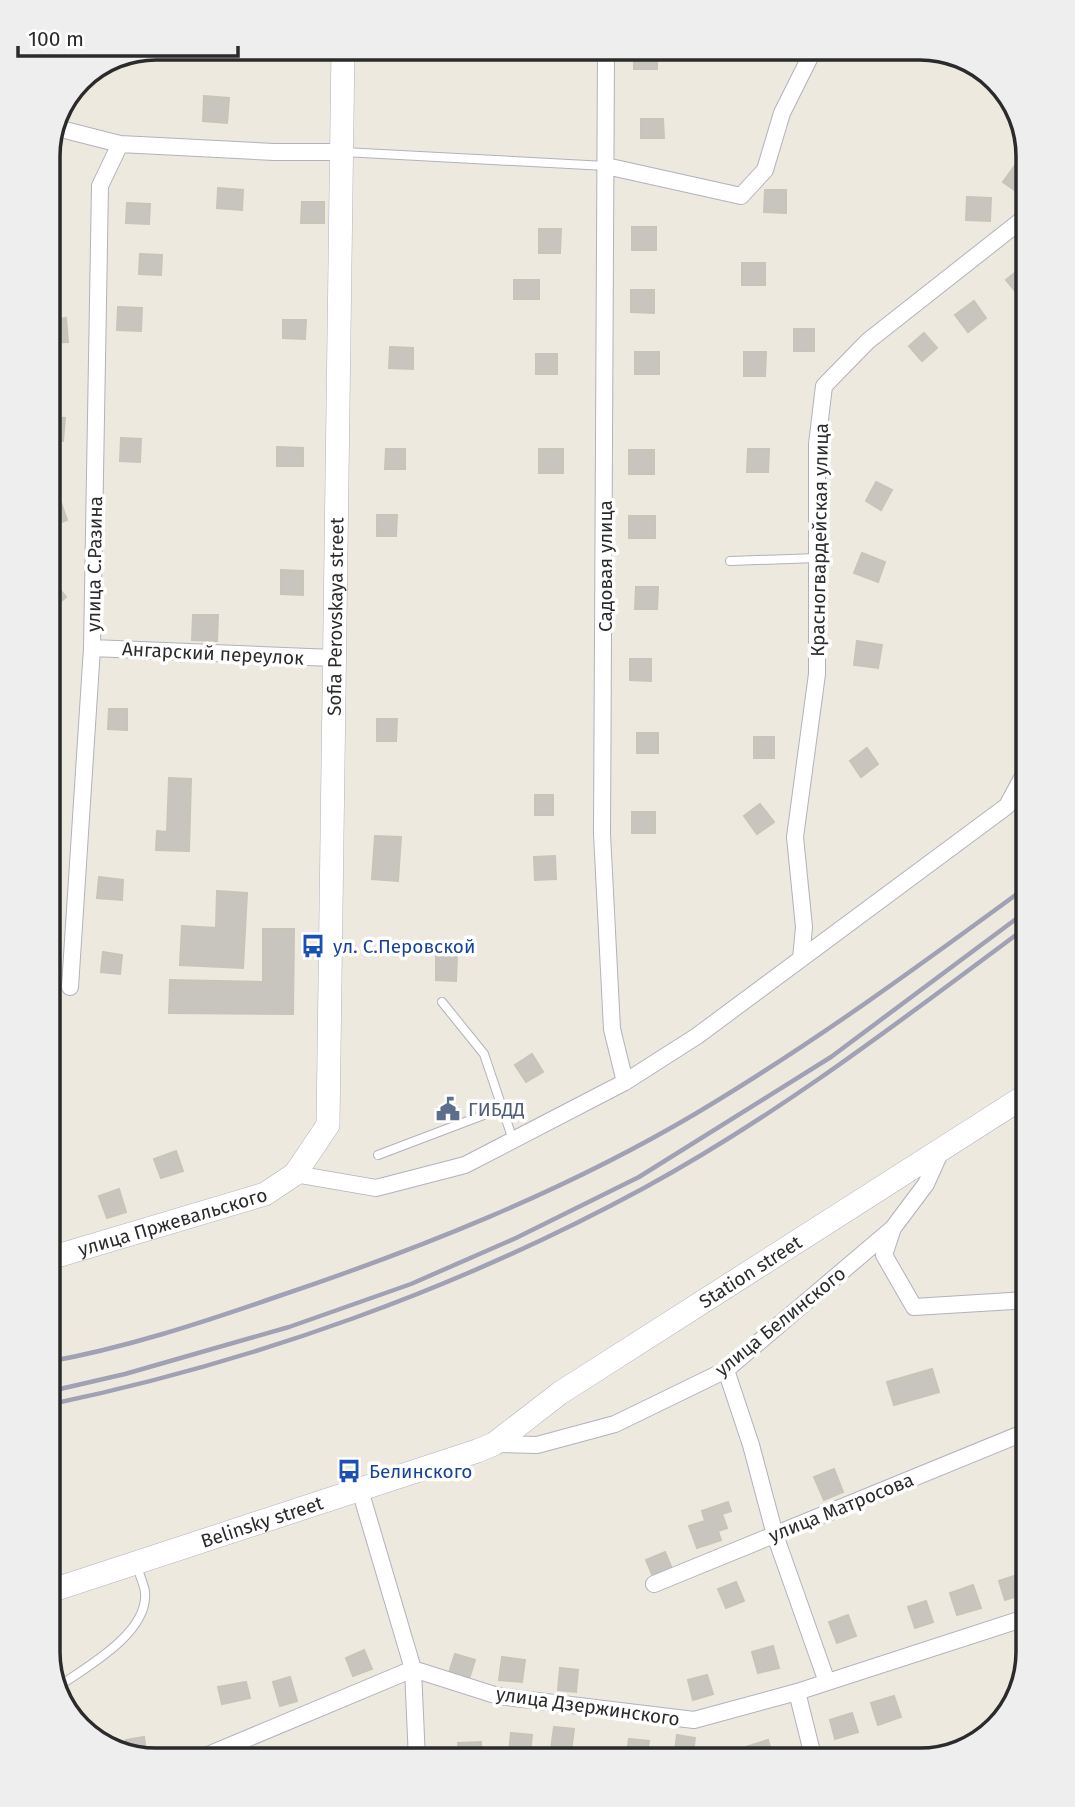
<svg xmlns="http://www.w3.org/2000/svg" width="1075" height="1807" font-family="'Fira Sans',sans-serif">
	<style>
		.building { fill: #c8c5be; stroke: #c8c5b8; stroke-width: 2 }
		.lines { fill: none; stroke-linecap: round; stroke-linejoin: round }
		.service-casing { stroke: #b1b2be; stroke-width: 10 }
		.minor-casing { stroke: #b1b2be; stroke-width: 18 }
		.secondary-casing { stroke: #b1b2be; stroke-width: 24 }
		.service { stroke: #fff; stroke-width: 8 }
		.minor { stroke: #fff; stroke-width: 16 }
		.secondary { stroke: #fff; stroke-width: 23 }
		.rail { stroke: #a1a1b5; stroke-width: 4.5 }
		.labels { text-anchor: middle; stroke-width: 7; stroke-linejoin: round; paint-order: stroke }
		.street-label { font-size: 19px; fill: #2b2b2b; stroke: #fff }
		.transit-label { font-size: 19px; fill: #164399; stroke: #fff; text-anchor: start }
		.service-label { font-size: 19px; fill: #4e5e75; stroke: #fff; text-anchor: start }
		.rim { fill: none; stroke: #2b2b2b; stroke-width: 3.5 }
	</style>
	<rect width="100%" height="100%" fill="#ede9de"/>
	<path class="building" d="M286,47h19v5h-19z
		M634,47h23v22h-23z
		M86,76v9l-9,-1 2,-5z
		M204,96l25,2 -2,25 -24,-2z
		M641,119h22l1,19h-23z
		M1025,141l3,14v6l-12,-9z
		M1016,164l12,9v11l-8,10 -17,-12z
		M218,188l25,2 -1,20 -25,-2z
		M765,190h21v23l-22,-1z
		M967,197l24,1 -1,23 -24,-1z
		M302,202h22v21h-23z
		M127,203l23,1 -1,20 -23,-1z
		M632,227h24v23h-24z
		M539,229h22l-1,24h-21z
		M140,254l22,1 -1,20 -22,-1z
		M742,263h23v22h-23z
		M47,265l7,1 -3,23h-4z
		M1021,268l7,10v11l-9,7 -13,-16z
		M514,280h25v19h-25z
		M631,290h23v23l-23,-1z
		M974,301l12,17 -18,14 -13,-17z
		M118,307l24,1 -1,23 -24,-1z
		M66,318l2,24 -21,1v-23z
		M283,320h23l-1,19 -22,-1z
		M794,329h20v22h-20z
		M924,333l13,15 -15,13 -13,-15z
		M390,347l23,1v21l-24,-1z
		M635,352h24v22h-24z
		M744,352h22l-1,24h-21z
		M536,354h21v20h-21z
		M47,417l18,1 -2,23 -16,-1z
		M121,438l20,1 -1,23 -20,-1z
		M277,447l26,1v18h-26z
		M386,449h19v20h-20z
		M539,449h24v24h-24z
		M748,449h21l-1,23h-21z
		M629,450h25v24h-25z
		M876,482l16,8 -11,20 -15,-9z
		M60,500l7,20 -19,7 -1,-23z
		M377,515h20l-1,21h-19z
		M629,516h26v22h-26z
		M862,553l23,9 -7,20 -24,-9z
		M281,570l22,1v24l-22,-1z
		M50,578l16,19 -16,14 -3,-3z
		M636,587h22l-1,22h-22z
		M193,615h25l-1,26 -25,-1z
		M857,641l25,4 -4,23 -24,-3z
		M630,659h21v22l-21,-1z
		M109,709h18v21l-19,-1z
		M377,719h20l-1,22h-19z
		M637,733h21v20h-21z
		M754,737h20v21h-20z
		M47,744l11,5 -8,16 -3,-1z
		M867,748l11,16 -17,13 -11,-16z
		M169,778l22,1 -2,72 -33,-1 1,-19 10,1z
		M535,795h18v20h-18z
		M760,804l14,18 -17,12 -13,-18z
		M632,812h23v21h-23z
		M375,836l26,1 -3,44 -26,-2z
		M555,856l1,23 -21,1 -1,-23z
		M99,877l24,3 -1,20 -25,-2z
		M217,891l30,2 -4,75 -63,-3 2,-39 34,2z
		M263,929h31l-1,85 -124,-1 1,-33 93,2z
		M103,952l19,3 -2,19 -19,-2z
		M436,955l21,1 -1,25 -20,-1z
		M532,1054l11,18 -17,10 -11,-17z
		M176,1151l7,20 -22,7 -7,-19z
		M119,1189l7,23 -19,6 -8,-22z
		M932,1369l7,23 -45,13 -7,-23z
		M834,1469l9,23 -19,8 -10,-23z
		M728,1502l3,9 -9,3 5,14 -9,3 3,9 -24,8 -8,-22 16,-5 -3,-10z
		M665,1552l8,19 -19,8 -8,-19z
		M1017,1575l6,19 -18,6 -6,-19z
		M736,1582l8,19 -18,7 -8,-19z
		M973,1585l8,23 -24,7 -7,-22z
		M926,1601l7,21 -18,6 -7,-21z
		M848,1615l8,21 -19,7 -8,-21z
		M773,1646l6,22 -21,5 -6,-21z
		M364,1650l8,19 -19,7 -7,-18z
		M455,1654l20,6 -7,22 -20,-6z
		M502,1657l23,3 -3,22 -23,-2z
		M560,1668l18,2 -2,22 -18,-2z
		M707,1675l6,19 -20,6 -5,-20z
		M290,1677l7,24 -17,5 -7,-24z
		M246,1682l4,16 -28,6 -4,-17z
		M894,1696l7,21 -23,8 -7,-22z
		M852,1713l6,19 -23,7 -5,-19z
		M554,1727l20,2 -3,23 -20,-3z
		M511,1733l21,2 -2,20 -21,-3z
		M677,1735l18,3 -3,21 -18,-2z
		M144,1737l3,22 -19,-6 -2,-13z
		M629,1739l20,2 -3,19h-20z
		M768,1740l5,18 -24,2 -3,-13z
		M481,1742l1,18h-23l-1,-17z"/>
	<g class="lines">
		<g class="service-casing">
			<path id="service" d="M344,152l262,14
				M730,561l87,-3
				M442,1002l42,52 29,86
				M378,1155l124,-47
				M56,1688c29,-20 93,-55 89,-96 -1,-8 -6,-18 -8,-26"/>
		</g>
		<g class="minor-casing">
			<path id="minor" d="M606,47l-4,787 10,195 13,53
				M57,128l63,16 154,8h67
				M606,166l135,30 24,-26 17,-57 33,-66
				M92,648l241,10
				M801,959l3,-32 -9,-90 22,-163v-230l7,-58 44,-45 160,-126
				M70,987l22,-339 8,-462 20,-42
				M295,1174l81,14 89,-23 160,-83 72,-46 310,-230 21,-39
				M892,1231l-8,24 30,52 114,-7
				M726,1370l25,75 24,90 52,147
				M494,1444l43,1 78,-21 111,-54 167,-142 33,-44 14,-31
				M360,1490l53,179 4,91
				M654,1584l374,-153
				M797,1692l17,68
				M196,1760l217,-91 85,27 196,24 103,-28 231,-75"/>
		</g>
		<g class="secondary-casing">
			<g id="secondary">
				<path id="s1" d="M47,1259l218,-65 30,-20 33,-49 15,-1078"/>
				<path id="s2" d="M47,1592l430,-141 17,-7 66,-51 468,-299"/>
			</g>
		</g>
		<use href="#service" class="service"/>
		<use href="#minor" class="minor"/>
		<use href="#secondary" class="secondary"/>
		<path class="rail" d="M47,1362c78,-14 154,-39 229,-65 143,-48 289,-106 419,-183 116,-69 224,-148 333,-228
			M47,1392l78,-18 164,-47 122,-43 105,-46 123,-61 192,-120 197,-147
			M47,1405c207,-43 411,-116 597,-217 136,-74 260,-170 384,-262"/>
	</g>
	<defs>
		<g id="bus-bare" transform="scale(1.89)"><path d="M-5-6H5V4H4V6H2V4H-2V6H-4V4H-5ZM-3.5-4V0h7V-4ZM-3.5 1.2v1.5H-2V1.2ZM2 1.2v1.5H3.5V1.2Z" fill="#1a4fb4" stroke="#fff" stroke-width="2.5" paint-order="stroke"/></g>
		<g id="civic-bare" transform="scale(1.89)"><path d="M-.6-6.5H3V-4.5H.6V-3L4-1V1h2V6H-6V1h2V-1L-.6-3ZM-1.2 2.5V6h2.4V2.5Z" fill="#5c6f8a" stroke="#fff" stroke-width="2.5" paint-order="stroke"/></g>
	</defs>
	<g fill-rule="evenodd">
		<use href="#bus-bare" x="313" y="946"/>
		<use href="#civic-bare" x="448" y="1109"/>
		<use href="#bus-bare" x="349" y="1471"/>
	</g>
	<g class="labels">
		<g class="street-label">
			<text transform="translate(819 540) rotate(-89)" y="7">Красногвардейская улица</text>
			<text transform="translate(94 564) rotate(-89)" y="7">улица С.Разина</text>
			<text transform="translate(605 566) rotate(-90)" y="7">Садовая улица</text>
			<text dy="7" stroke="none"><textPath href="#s1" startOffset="831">Sofia Perovskaya street</textPath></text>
			<text transform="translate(213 653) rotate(3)" y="7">Ангарский переулок</text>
			<text dy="7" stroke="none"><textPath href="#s1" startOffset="131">улица Пржевальского</textPath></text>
			<text dy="7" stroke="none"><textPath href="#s2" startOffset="780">Station street</textPath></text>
			<text transform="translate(780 1321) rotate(-39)" y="7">улица Белинского</text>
			<text transform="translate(841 1507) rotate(-22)" y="7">улица Матросова</text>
			<text dy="7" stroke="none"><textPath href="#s2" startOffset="226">Belinsky street</textPath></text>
			<text transform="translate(588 1706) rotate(8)" y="7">улица Дзержинского</text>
		</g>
		<g class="transit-label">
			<text x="333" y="953">ул. С.Перовской</text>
			<text x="369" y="1478">Белинского</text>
		</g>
		<g class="service-label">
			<text x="468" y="1116">ГИБДД</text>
		</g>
	</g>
	<path d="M0 0H1075V1807H0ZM156 60H920A96 96 0 0 1 1016 156V1652A96 96 0 0 1 920 1748H156A96 96 0 0 1 60 1652V156A96 96 0 0 1 156 60Z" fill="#eee" fill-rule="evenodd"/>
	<path class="rim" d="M156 60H920A96 96 0 0 1 1016 156V1652A96 96 0 0 1 920 1748H156A96 96 0 0 1 60 1652V156A96 96 0 0 1 156 60Z"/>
	<path d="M18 46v10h220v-10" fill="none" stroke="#2b2b2b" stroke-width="3.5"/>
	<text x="28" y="46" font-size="21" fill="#2b2b2b" stroke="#ffffff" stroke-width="5" paint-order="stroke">100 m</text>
</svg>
